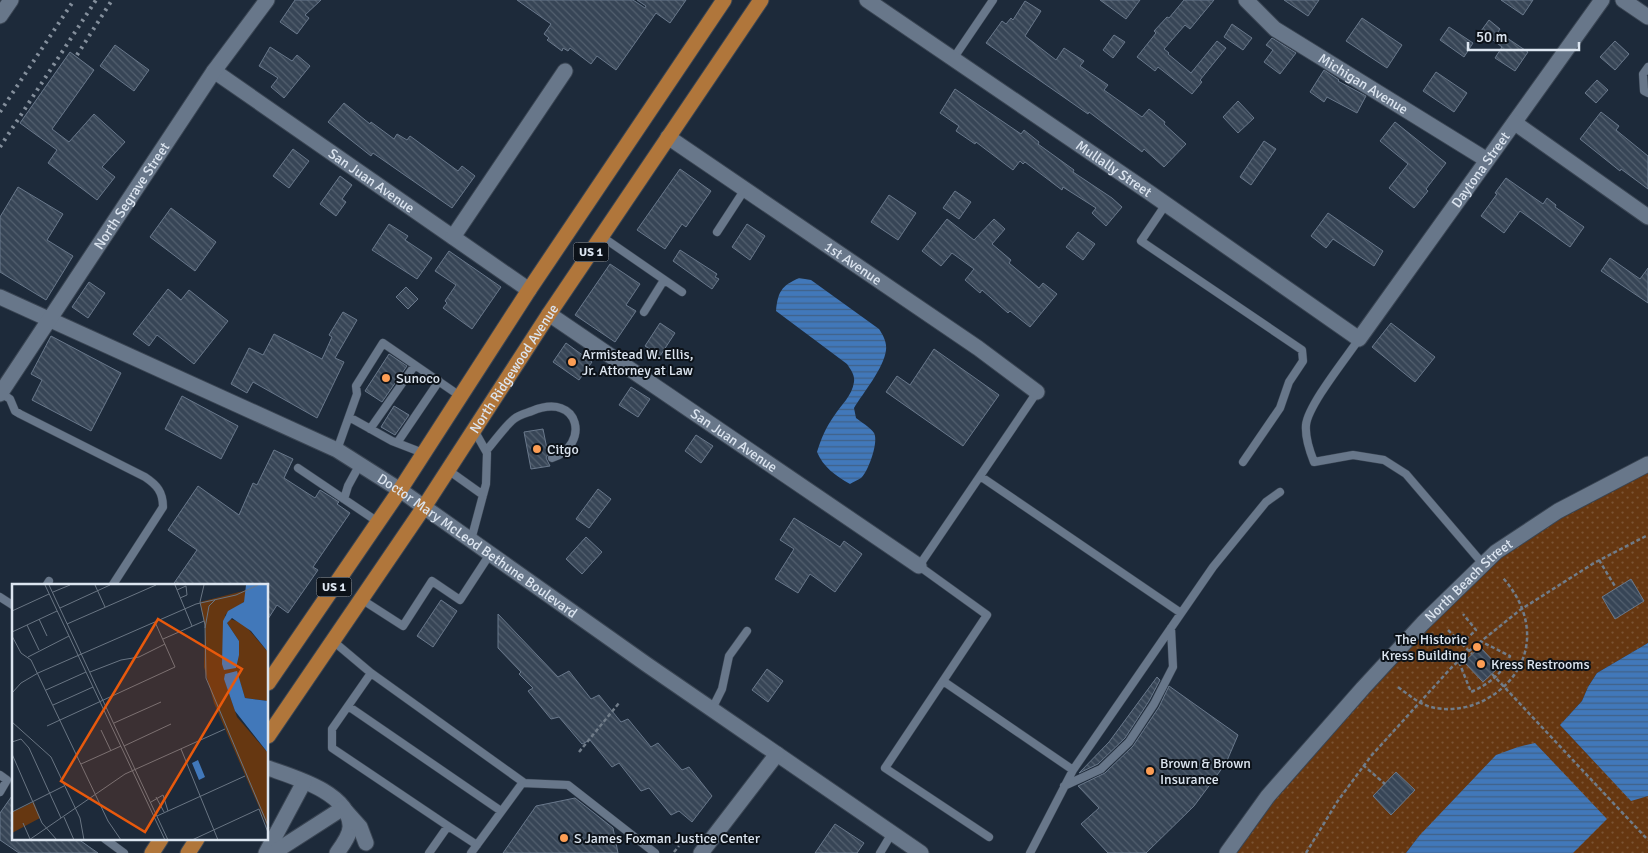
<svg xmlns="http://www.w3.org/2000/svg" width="1648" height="853" font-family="Signika,sans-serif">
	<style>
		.park { fill: url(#park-dots) }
		.water { fill: url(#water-rules) }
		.building { fill: url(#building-back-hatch); stroke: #69788b }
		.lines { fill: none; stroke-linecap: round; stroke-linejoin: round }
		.service-casing { stroke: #3a4553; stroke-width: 9 }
		.minor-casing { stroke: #3a4553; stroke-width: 17 }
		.tertiary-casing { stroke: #3a4553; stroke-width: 17 }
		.secondary-casing { stroke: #3a4553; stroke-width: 17 }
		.primary-casing { stroke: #3a4553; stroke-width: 17 }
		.path { stroke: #707c89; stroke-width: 2.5; stroke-dasharray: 4 2.5; stroke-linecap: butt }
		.service { stroke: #68778a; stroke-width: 8 }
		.minor { stroke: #68778a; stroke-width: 15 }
		.tertiary { stroke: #68778a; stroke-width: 15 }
		.secondary { stroke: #68778a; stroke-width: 15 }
		.primary { stroke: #b0763b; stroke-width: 15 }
		.rail { stroke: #848f9c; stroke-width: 4; stroke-dasharray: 2.5 5; stroke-linecap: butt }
		.poi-dot { fill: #fc9d54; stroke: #0c1219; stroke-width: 2 }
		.labels { text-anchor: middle; stroke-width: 4; stroke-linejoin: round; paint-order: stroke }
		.shield { fill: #0c1219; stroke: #9ea6b0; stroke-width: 1 }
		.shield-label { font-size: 12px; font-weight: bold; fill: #dce5f0 }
		.street-label { font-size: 14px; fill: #dce5f0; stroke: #0c1219 }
		.poi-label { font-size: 14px; fill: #dce5f0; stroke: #0c1219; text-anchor: start }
		.inset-road { fill: none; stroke: #697583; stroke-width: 1 }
		.view { fill: #e8590c; fill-opacity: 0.15; stroke: #e8590c; stroke-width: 2.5 }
		.inset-edge { fill: none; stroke: #dce5f0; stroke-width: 2.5 }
	</style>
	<defs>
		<pattern id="park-dots" width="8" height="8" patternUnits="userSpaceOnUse" patternTransform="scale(1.25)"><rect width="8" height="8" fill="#663711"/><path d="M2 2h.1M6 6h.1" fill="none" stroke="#7b5434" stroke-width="1.8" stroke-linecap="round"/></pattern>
		<pattern id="water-rules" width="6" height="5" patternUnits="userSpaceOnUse" patternTransform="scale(1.25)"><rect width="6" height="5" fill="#4178ba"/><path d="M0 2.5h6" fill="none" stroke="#416187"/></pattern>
		<pattern id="building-back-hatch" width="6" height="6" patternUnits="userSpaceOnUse" patternTransform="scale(1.25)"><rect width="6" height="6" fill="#374556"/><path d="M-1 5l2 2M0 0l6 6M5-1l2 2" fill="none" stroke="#53606f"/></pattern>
	</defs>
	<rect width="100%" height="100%" fill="#1d2a3a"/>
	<path class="park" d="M1648,464v179l-51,30 -9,14 -6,14 -22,24 71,75 17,-4v57h-75l1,-3 -155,-14 -13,17h-179l41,-57 228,-244z"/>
	<path class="water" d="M799,278l12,2 68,49c4,6 8,13 7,21 -2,18 -23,43 -32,58l2,10c5,4 14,9 18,15 5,9 -6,39 -13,45 -3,2 -8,4 -11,6 -14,-8 -27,-17 -33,-32 4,-13 9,-25 17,-36 7,-11 18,-20 20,-34 1,-7 -3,-12 -7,-18l-71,-53c2,-19 5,-25 23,-33z
		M1648,643v153l-17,5 -71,-76 22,-24 6,-14 9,-14z
		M1535,743l72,76 -34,34h-167l13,-17 77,-81 22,-8z"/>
	<path class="building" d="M295,0h26l-16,15 4,3 -12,16 -17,-12z
		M517,0h116l12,8 1,-2 -9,-6h49l-16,23 -14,-10 -40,57 -19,-14 -6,8 -21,-16 -2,3 -5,-3 -1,3 -15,-11 2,-2 -5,-4 7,-10z
		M1100,0h40l-14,19z
		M1184,0h30l-24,29 -5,-4 -21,24 5,4 -1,1 23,19 26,-32 9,7 -26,32 2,2 -10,12 -34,-27 -3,4 -18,-14 19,-24 -2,-2 13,-14 2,1z
		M1284,0h35l-11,16z
		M1501,0h32l-10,15z
		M1025,1l16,10 -16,25 31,24 8,-12 20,13 -4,5 28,19 -4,5 38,27 7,-8 16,13 -1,2 22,20 -22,23 -20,-18 -2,3 -53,-40 -1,2 -102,-71 16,-22 4,3 5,-6 2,2z
		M1362,18l40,27 -15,23 -41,-27z
		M1489,20l11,9 -2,3 30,20 -13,19 -20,-13 7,-11 -21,-16z
		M1232,24l20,14 -9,12 -19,-13z
		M1449,27l24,16 -9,14 -24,-17z
		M1114,35l11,7 -12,16 -10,-8z
		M1272,38l24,15 -16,21 -16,-12 9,-12 -7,-5z
		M1615,41l14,13 -14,16 -15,-13z
		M115,45l34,25 -15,21 -34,-25z
		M270,47l22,14 5,-6 13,11 -26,32 -13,-11 7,-9 -19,-12z
		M70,52l24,18 -42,59 17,13 25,-28 31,28 -23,25 13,10 -18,23 -49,-37 9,-13 -37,-27z
		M1324,70l15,10 -1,1 28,15 -9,17 -30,-16 -3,5 -14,-10z
		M1436,72l31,21 -13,19 -31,-21z
		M1597,80l11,10 -12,13 -11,-10z
		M955,89l66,45 3,-4 15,12 -1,2 36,26 -1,2 39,26 10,9 -16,19 -14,-13 4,-5 -33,-21 -1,3 -37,-28 -2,2 -3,-3 -7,9 -37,-28 -1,2 -19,-13 3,-5 -19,-13z
		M1238,101l16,17 -16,15 -15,-16z
		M344,103l26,21 1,-2 23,17 3,-5 10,6 3,-4 48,35 4,-5 13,10 -23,32 -79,-55 -2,3 -43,-34z
		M1601,112l18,14 -3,4 32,26v33l-27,-20 -1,2 -40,-32z
		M1395,122l51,41 -20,26 2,2 -14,17 -25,-20 19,-24 -28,-23z
		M1264,141l12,8 -25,36 -11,-8z
		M293,149l16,12 -20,27 -16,-12z
		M680,169l31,22 -25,36 -4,-3 -17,25 -28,-19z
		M340,176l12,9 -10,14 4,3 -10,14 -16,-12z
		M1506,178l37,26 4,-6 9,7 -1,2 29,20 -14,20 -50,-36 -16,22 -23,-17 16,-22 -2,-1z
		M18,187l45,27 -16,26 26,16 -27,44 -46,-28v-55z
		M955,191l16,11 -12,17 -16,-11z
		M889,195l27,18 -18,27 -27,-18z
		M171,208l45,34 -21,29 -45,-34z
		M1328,213l55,38 -9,15 -41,-27 -7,9 -15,-12z
		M947,219l27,21 20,-21 11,10 -13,15 19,16 -2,3 30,25 4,-5 14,11 -27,33 -20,-16 -2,2 -26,-23 -2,3 -15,-13 9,-11 -22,-16 -11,13 -19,-15z
		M389,224l19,12 -3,4 27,18 -15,21 -45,-29z
		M747,224l18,12 -15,24 -18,-13z
		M1078,232l17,12 -12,16 -17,-13z
		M680,250l37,24 -2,3 4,2 -7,10 -39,-28z
		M449,251l52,36 -29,42 -29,-21 4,-5 -2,-2 11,-16 -21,-14z
		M1610,258l30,21 8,-11v35l-47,-32z
		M610,264l30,20 -14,21 10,6 -21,31 -40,-27z
		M89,282l16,11 -17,25 -16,-11z
		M406,287l12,12 -10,10 -12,-12z
		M168,289l13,11 8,-10 39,31 -34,43 -37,-29 -8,11 -16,-12z
		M343,312l14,8 -22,38 9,4 -27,56 -64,-36 -6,11 -16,-9 18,-36 14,7 11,-21 48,25 10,-22 -3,-2z
		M660,323l15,10 -15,23 -15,-10z
		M1391,323l44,34 -20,25 -43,-35z
		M51,336l70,37 -30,58 -59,-31 10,-20 -11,-6z
		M566,343l26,19 -13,18 -26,-18z
		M934,349l65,46 -36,51 -77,-54 11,-16 13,9z
		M389,354l18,12 -25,36 -17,-11z
		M631,387l19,12 -12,18 -19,-12z
		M182,396l56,30 -17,33 -56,-30z
		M394,406l15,9 -14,20 -14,-8z
		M543,429l5,25 -2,4 4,8 -19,3 -7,-37z
		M696,435l17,11 -12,17 -16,-12z
		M274,450l19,9 -9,19 31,20 5,-8 19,12 -2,2 13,9 -37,54 5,3 -30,43 -11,-8 -9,14v-33h-96l25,-36 -29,-20 30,-44 41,29 14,-32 4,2z
		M598,489l13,10 -22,29 -13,-9z
		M794,518l46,29 4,-6 18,13 -27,38 -25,-18 -12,19 -23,-14 19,-30 -14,-9z
		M586,537l16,15 -20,22 -16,-15z
		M1631,579l13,22 -29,18 -13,-22z
		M441,600l16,11 -24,36 -16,-11z
		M498,614l60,63 11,-6 22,28 8,-4 22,27 7,-3 23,28 7,-4 24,27 7,-3 23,29 -20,26 -13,-11 -8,4 -22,-27 -8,3 -22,-28 -7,4 -22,-27 -8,4 -23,-27 -8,2 -23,-28 5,-3 -14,-14 2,-2 -23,-24z
		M1480,647l19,20 -16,15 -19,-20z
		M767,669l16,12 -15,21 -16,-12z
		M1157,677l3,3 -11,21 -24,37 -27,26 -19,9 30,-31z
		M1169,686l69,49 -12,28 -32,43 -48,47h-38l-27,-29 18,-16 -21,-22 27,-13 28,-27 26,-39z
		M1396,772l19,18 -24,25 -18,-19z
		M14,793v46h64l20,14h-79l-19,-13v-27z
		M575,798l38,30 5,25h-115l33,-47z
		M835,824l29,19 -7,10h-42z"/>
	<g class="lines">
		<g class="service-casing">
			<path id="service" d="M953,59l40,-59
				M1648,67l-5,7 1,17 4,2
				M1166,204l-25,37 161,109 1,11 -14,21 -9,26 -37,54
				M717,232l28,-43
				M601,236l81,56
				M644,312l20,-32
				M1359,339c-12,18 -51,66 -53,86 -1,12 4,27 8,37l39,-7 31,5 22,14 77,90
				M1,393l9,6 5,12 5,3 125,63c12,8 18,15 18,30l-51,79
				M349,417l43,24 31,12
				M370,429l45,-64
				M397,443l42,-62
				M337,450l20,-56 -1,-8 27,-43 77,53
				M486,451c9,-10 18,-24 28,-32 5,-4 13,-6 18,-8 49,-20 58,35 20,47
				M298,468l80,54
				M448,470l35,25
				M980,476l201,137
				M344,499l4,-13 12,-22
				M471,540l15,-56 1,-31 -13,-23
				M46,586l3,-5
				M0,597l14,9
				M361,599l42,27 29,-45 28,19 30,-46
				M333,641l38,32
				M943,681l130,89
				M348,706l153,105
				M712,709l10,-20 7,-33 18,-25
				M0,775l7,5 -7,12
				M522,783l46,2 87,68
				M1064,786l37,-17 28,-27 25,-38 19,-37 -2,-39
				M448,826l29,19
				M989,837l-104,-69 102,-153 -68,-49 118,-174
				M105,839l19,14
				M429,853l19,-27 -116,-78v-19l39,-56 152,109 -52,71
				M880,853l12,-20
				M1030,853l43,-83 140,-203 53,-65 14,-10"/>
		</g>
		<g class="minor-casing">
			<g id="minor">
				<path id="s1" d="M867,0l283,193 209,146 243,-339"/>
				<path id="s2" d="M1246,0l29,29 212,131"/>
				<path id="s3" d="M214,71l315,219"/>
				<path d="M1515,123l133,94"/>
				<path id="s4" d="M668,137l310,211 59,44"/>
				<path d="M453,237l112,-166"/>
				<path id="s5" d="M549,314l370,252"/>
				<path d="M268,768c25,9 80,24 82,57 1,9 -8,21 -13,28"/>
				<path d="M266,853l38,-71"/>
				<path d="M273,853l70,-45 17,19 6,16"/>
			</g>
		</g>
		<g class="tertiary-casing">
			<g id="tertiary">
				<path d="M0,16l11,-16"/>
				<path id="s6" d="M0,297l337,153 63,40 246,174 275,189"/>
				<path id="s7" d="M0,394l214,-323 53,-71"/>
				<path d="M701,853l76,-99"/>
				<path id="s8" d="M1227,853l41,-57 95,-108 60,-65 73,-71 62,-41 90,-47"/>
			</g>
		</g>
		<g class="secondary-casing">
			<path id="secondary" d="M1623,0l25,17"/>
		</g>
		<g class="primary-casing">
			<g id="primary">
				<path d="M268,683l132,-193 129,-200 195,-290"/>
				<path id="s9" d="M268,736l156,-229 125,-193 212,-314"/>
				<path d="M152,853l9,-14"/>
				<path d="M188,853l9,-14"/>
			</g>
		</g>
		<path class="path" d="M1599,560l17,28
			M1448,630l24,24
			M1461,644l15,-14 -13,-16
			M1459,662l12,30c18,-8 31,-18 39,-36l-30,-15
			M1492,674l156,166
			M1398,687c11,8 21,17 33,20 38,10 84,-16 94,-55 7,-27 -4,-54 -22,-74
			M579,752l40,-49
			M1363,765l22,19
			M674,852l5,-6
			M1306,853l31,-51 34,-46 80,-88 18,-17 51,-41 74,-47 54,-28"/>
		<use href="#service" class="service"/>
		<use href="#minor" class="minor"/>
		<use href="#tertiary" class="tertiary"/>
		<use href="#secondary" class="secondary"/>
		<use href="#primary" class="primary"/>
		<path class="rail" d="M77,55l35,-55
			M0,112l74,-112
			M0,147l96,-147"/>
	</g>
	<g class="poi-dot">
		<circle cx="572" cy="362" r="5"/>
		<circle cx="386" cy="378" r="5"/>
		<circle cx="537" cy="449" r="5"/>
		<circle cx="1477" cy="647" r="5"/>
		<circle cx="1481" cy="664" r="5"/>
		<circle cx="1150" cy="771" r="5"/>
		<circle cx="564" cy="838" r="5"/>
	</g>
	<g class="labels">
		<g class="shield">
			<rect x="573.5" y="242.5" width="35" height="19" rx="4"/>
			<rect x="316.5" y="577.5" width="35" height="19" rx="4"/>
		</g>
		<g class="shield-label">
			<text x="591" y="256">US 1</text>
			<text x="334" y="591">US 1</text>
		</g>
		<g class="street-label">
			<text dy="5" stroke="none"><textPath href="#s2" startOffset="145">Michigan Avenue</textPath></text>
			<text dy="5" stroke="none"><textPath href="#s1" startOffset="299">Mullally Street</textPath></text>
			<text dy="5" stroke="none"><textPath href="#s1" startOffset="806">Daytona Street</textPath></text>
			<text dy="5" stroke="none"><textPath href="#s3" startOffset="192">San Juan Avenue</textPath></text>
			<text dy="5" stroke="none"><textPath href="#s7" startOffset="238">North Segrave Street</textPath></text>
			<text dy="5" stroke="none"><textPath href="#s4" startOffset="224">1st Avenue</textPath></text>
			<text dy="5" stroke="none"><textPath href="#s9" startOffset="442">North Ridgewood Avenue</textPath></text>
			<text dy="5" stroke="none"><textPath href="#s5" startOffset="224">San Juan Avenue</textPath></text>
			<text dy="5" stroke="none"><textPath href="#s6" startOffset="540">Doctor Mary McLeod Bethune Boulevard</textPath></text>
			<text dy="5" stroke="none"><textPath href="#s8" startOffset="365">North Beach Street</textPath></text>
		</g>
		<g class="poi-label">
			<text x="582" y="359">Armistead W. Ellis,<tspan x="582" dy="16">Jr. Attorney at Law</tspan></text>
			<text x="396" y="383">Sunoco</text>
			<text x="547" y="454">Citgo</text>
			<text x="1467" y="644" text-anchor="end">The Historic<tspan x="1467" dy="16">Kress Building</tspan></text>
			<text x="1491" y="669">Kress Restrooms</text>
			<text x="1160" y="768">Brown &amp; Brown<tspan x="1160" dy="16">Insurance</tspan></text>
			<text x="574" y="843">S James Foxman Justice Center</text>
		</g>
	</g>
	<g transform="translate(12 584)">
		<rect width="256" height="256" fill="#1d2a3a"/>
		<path d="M235,6l-3,12 -19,13 11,53 3,-27 -12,-18 3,-4 13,4 25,29v49l-23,-3 -7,-22 -14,2 13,39 31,36v75l-54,-125 -10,-36 1,-39 -5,-26zM22,218l6,16 -28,15v-21z" fill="#663711"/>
		<path d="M234,1h22v67l-17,-21 -19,-13 -5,5 12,18v14l-3,13 -12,2 -2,-6 1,-43 5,-10 16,-9zM225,87l8,27 23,3v52l-33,-42 -11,-32 1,-5zM186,176l7,17 -6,3 -7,-17z" fill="#4178ba"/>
		<path class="inset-road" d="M33,1l120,255M37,1l119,255M83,1l10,22M163,1l17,41M192,1l-4,17 5,23 1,53 63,150M165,6l9,-4 1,9 -7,3M41,8l17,-7M48,24l50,-23M0,27l37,-17M27,35l8,17M55,40l89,-39M15,41l12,25M193,44l4,-22 6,-6M0,48l45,-21M0,52l9,17 10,7 77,161 13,19M151,55l41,-18M16,73l41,-21M78,88l31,-12 18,-3 26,-13M34,106l40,-18M0,109l9,-10 17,-10 158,-69 40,-9 22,-10M41,121l40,-18M0,138l39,35 29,61 4,22M102,139l47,-21M35,142l128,-59 -20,-45M89,146l10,21M0,158l9,-3 8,9 32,70M112,162l47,-22M169,165l37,91M0,170l30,69 15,17M69,180l40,-18M144,213l8,15M139,218l12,-7 5,16M247,225l10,26M0,228l52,-26M145,232l88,-40M52,233l10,23M11,239l7,16M17,256l96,-66 100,-45M180,256l67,-31"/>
		<path class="view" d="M146,35l84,50 -97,163 -84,-51z"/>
		<rect width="256" height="256" class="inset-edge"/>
	</g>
	<path d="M1468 42v8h111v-8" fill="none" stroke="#dce5f0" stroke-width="2.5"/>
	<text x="1476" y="42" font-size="15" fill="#dce5f0" stroke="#0c1219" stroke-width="4" paint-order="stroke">50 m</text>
</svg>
